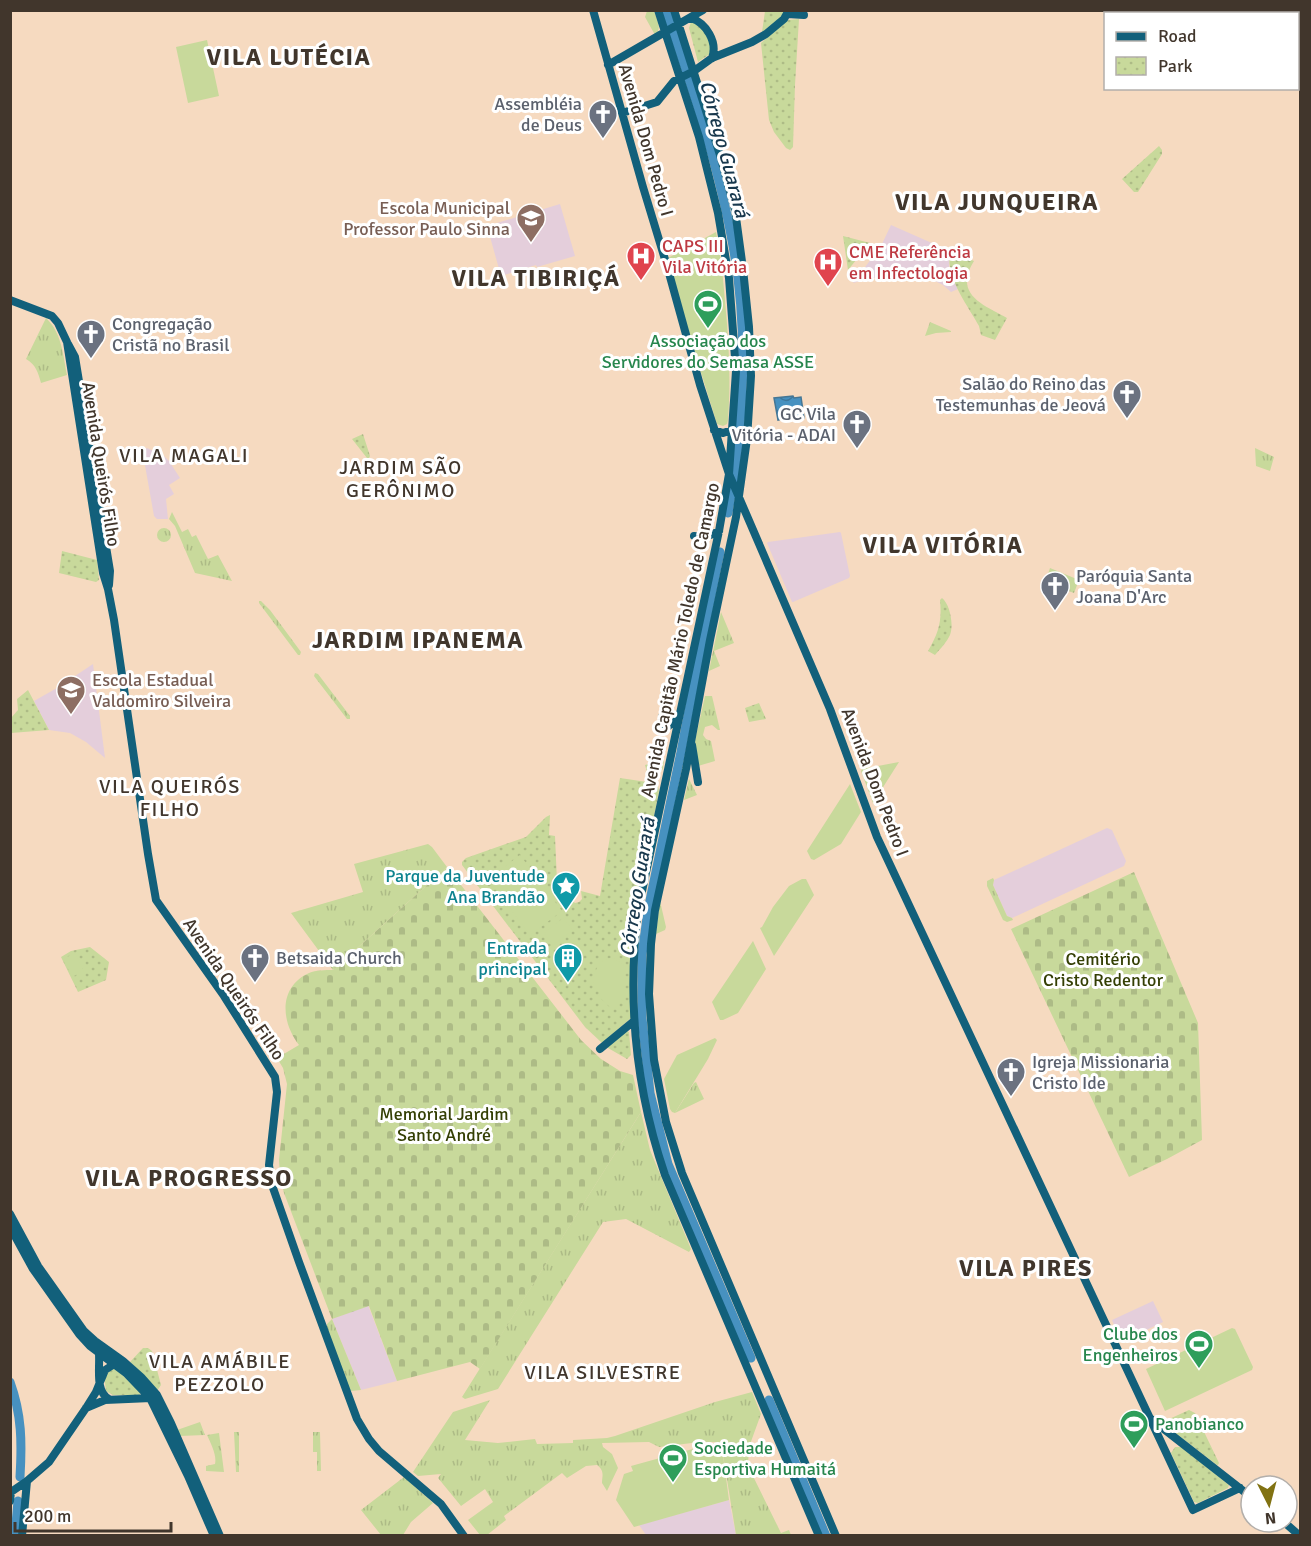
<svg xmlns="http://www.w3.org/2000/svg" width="1311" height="1546" font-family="Signika,sans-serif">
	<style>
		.education { fill: #e4cedb }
		.grass { fill: url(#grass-tufts) }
		.cemetery { fill: url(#cemetery-stones) }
		.park { fill: url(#park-dots) }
		.garden { fill: #c8d99b }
		.water { fill: url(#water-waves); stroke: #457694; stroke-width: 1.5 }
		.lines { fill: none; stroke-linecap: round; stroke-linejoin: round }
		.river { stroke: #4791c0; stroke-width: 9 }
		.major { stroke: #12607b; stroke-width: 8 }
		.labels { text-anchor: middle; stroke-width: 6; stroke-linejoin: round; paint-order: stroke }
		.worship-label { font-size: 18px; fill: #5b616d; stroke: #fff; text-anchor: start }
		.street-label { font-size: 18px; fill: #41362c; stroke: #fff }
		.education-label { font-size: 18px; fill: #785e54; stroke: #fff; text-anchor: end }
		.health-label { font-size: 18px; fill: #be3a42; stroke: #fff; text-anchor: start }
		.leisure-label { font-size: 18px; fill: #27864d; stroke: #fff; text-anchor: start }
		.culture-label { font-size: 18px; fill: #0d838f; stroke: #fff; text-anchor: end }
		.park-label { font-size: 18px; fill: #343f04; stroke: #fff }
		.water-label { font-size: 20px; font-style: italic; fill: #18384d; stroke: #fff }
		.neighbourhood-label { font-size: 20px; letter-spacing: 1.5px; fill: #41362c; stroke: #fff }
		.district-label { font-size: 24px; font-weight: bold; letter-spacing: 1.5px; fill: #41362c; stroke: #fff }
	</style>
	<defs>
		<pattern id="grass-tufts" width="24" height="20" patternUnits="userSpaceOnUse" patternTransform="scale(1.5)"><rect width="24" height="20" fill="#c8d99b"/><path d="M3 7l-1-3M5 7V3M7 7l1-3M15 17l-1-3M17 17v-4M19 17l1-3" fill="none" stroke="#adbb86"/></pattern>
		<pattern id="cemetery-stones" width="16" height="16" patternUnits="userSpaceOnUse" patternTransform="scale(1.5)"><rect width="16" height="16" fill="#c8d99b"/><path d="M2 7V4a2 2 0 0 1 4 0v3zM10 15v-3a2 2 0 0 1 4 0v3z" fill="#adbb86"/></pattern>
		<pattern id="park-dots" width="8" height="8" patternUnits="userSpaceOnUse" patternTransform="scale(1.5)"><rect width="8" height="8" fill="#c8d99b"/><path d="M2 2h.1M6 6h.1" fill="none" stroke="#adbb86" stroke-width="1.8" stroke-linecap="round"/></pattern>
		<pattern id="water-waves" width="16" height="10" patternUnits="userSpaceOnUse" patternTransform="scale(1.5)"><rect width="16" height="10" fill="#4791c0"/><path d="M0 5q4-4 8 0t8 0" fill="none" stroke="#3d779c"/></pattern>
	</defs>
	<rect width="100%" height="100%" fill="#f6dac0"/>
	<path class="education" d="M560,204l15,52 -38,11 -1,-2 -35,11 -14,-50z
		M891,225l59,26 -1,16 9,22 -7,3 -8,-7 -6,-3 -31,-11h-11l-18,6 -24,6 28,-37z
		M147,448l17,8 5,5 11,17 -11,7 5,9 -8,5 2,20h-11l-3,-3 -11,-62v-3z
		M840,532l1,1 9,43 -1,2 -56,24h-1l-25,-59 1,-1z
		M93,664l12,94 -19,-16 -16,-9 -21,-3 -15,-29 23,-13z
		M1107,828l5,2 14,31 -2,5 -112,52 -5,-2 -14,-31 1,-5z
		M1153,1301l10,21 -42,20 -9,-22z
		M368,1305l29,76 -36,9 -29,-71z
		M729,1500l7,35h-90l-7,-10z"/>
	<path class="grass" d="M647,11h7c2,7 9,18 1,24l-10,-18z
		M46,318c16,15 17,37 21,57l-26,8c-3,-11 -5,-18 -15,-24z
		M930,322l21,9v1l-15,1 -11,3z
		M1255,448l19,9 -4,14 -14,-5z
		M172,512l10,20 6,-3 4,8 4,-2 12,24 10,-4 14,26 -37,-8 -20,-47 -6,-7z
		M157 535a7 7 0 1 1 14 0a7 7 0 1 1-14 0Z
		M1050,568l29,12 -5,13 -30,-11 2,-4 3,-2 -1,-2z
		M259,601h2l9,9 31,42 -1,3h-2l-39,-52z
		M721,612l13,31 -20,8 6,15 -11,5z
		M315,673l3,1 32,42v3h-3l-33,-43z
		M705,696h7l8,34h-2l-6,-5 -7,2 -2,8 3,4 5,2 4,20 -17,5 -3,-25z
		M664,760l-1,9 -4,4 -12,-1 -2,-7z
		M689,779l8,16 -13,5z
		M428,844l4,3 15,20 -114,103 -42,-57 72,-21 -9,-28z
		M993,878l1,2 -1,5 14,31 5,2 1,2 -6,2 -4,-2 -16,-34v-5z
		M660,901l6,26 -1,3 -9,4z
		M696,1082l8,17 -29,14 19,-30z
		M641,1112l9,38 41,99 -2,3 -63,-33 -23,3 -105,167 -33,10 -3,-2z
		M332,1319l29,71 -10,1 -2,-3 -22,-60v-4z
		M752,1392l9,22 -12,33 -1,19 33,67 8,-3 2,5h-55l-13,-80 -5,-13h-18l-41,5 -10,-5 -47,1 1,4 9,7 6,14 -11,23 -5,-8c0,-7 3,-12 -5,-18l-11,1 -19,12 -5,-5 -58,43 2,4 -19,15h-7l-12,-15 25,-18 -8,-13 -24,17 -23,-28 3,-4 -23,2 -5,-4 40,-60 37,-12 -25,40 33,3 37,-4 2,5 36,-1v-3l34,-2 8,-2 100,-34z
		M200,1422l5,13 -25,1 -3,-6z
		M234,1432h5v40h-3z
		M313,1432h7l1,39h-4v-19h-4z
		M219,1433l5,39 -18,-1v-5l9,-2c2,-9 -4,-20 -8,-29z
		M404,1477l29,26 -22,19 -8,13h-22l-20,-25z"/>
	<path class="cemetery" d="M447,867l134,173 20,19 19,12 13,4 8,37 -161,257 -10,-7 -73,19 -28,-75 -37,13 -48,-126 -4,-17 -1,-16 8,-76 -4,-16 -6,-10 22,-13c-18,-23 -21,-58 10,-72 7,-3 16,-3 24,-3z
		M1134,872l64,151 4,117 -35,19 -38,18 -118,-248z"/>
	<path class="park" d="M765,11h22l-9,9 -16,12z
		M799,19l-4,66 -2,62 -3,3 -4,-2 -12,-16 -5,-12 -8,-77 27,-23z
		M691,22h7l14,20 -1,11 -13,9 -9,-34z
		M1159,146l3,4v4l-24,38h-4l-12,-13z
		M843,236l27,7 -22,27z
		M950,251l24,10c-21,33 9,44 33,57l-12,22 -14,-5 -2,-9c-12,-22 -34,-49 -29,-75z
		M363,434l7,22 -1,2h-2l-15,-19z
		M62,551l35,9 2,20 -3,2 -37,-9z
		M942,598c8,6 12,27 8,37 -3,7 -10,14 -15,20l-7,-4c11,-19 14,-30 12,-51z
		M28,690l21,40 -38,3v-15l7,-8 -1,-11z
		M759,703l7,16 -17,3 -4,-14z
		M620,778l34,5 4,3 1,5 -23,115 -6,70 1,42 -29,25 -17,-16 -123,-162v-3l4,-4 60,-21 20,-20 4,-2 -1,20 6,1 2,46 16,6 -3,11 5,4 4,-1 3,-3 -1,-8 19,5z
		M90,947l19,15 -3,18 -28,12 -17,-35 10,-6z
		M627,1031l2,1 2,23 -4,4 -19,-11v-2z
		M143,1348h5l4,3 9,34 -4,6 -5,-7 -22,-22z
		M115,1368l26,25 -2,2h-26l-7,-4 -2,-16z
		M1189,1410l6,3 24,50 -1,2h-1l-52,-40 2,-5z
		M1175,1447h6l48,38 -1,3 -30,15 -4,-1 -23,-49z"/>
	<path class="garden" d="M207,40l12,56 -31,7 -12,-56z
		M716,232c5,23 7,46 9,69 4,40 6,79 3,119l-1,4 -4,2 -6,-2 -32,-103 -17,-63z
		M899,762l-26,41 -12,-32 1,-2z
		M850,784l11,28 -20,32 -27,16 -3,-1 -4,-8z
		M520,855l42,56 -32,24 -42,-56z
		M802,879h4l8,16 -40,61 -14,-28 2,-1 11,-20 16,-21z
		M563,918l10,12 -20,15 -9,-12z
		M753,941l13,28 -28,44 -15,7h-3l-8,-18z
		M75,953l9,18 -12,6 -9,-18z
		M613,958l10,6 2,11v23l-12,12 -15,-14 2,-3 -7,-6c2,-14 2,-28 20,-29z
		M715,1038l2,2 -9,19 -33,54 -3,-1 -2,-3 -6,-30 13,-24z
		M1232,1328l3,1 18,38 -1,3 -87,41 -19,-42z
		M718,1442l5,13 6,45 -95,27 -18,-27 8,-26 9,-3 -2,-5z"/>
	<path class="water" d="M793,396l1,2 7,-1 3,21 -16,3 -1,-3 -9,2 -4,-22z"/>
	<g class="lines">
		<path class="river" d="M666,10c26,78 53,156 67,236 16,86 11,182 -5,267
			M720,552l-16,79 -23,121 -33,158 -6,45v63l8,75 18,71 83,194
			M10,1382c12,33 12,61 10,95
			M769,1400l57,136
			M15,1536l3,-35"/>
		<path class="major" d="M593,10l50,177 24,79 33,119 29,89 101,235 47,128 316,673 47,-22
			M658,10l41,127 19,76 11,65 7,93 -7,103 -10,57 -81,379c-11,90 -2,180 27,265l154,361
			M674,10l46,145 15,55 8,59 6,58 2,49 -4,63 -11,78 -26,123 -24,129 -31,141 -4,34 -2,50 5,66 12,62 16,51 154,363
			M787,14l17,1
			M691,18c15,5 27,24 21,40
			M608,65l95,-55
			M622,113l35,-11 17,-21 20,-10 18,-13 40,-16 14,-8 18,-15 5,-9
			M10,300l42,16 6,7 9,19 36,231 5,16 6,31 34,234 8,46 68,96 51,81 2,15 -8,73 3,20 27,77 58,157 12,20 10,12 62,53 23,32
			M68,344l7,13 35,214 -1,14
			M714,430l9,3 9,-3
			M694,536c10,1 17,0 25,-5
			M662,717l10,2 8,-6
			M665,729l12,-10
			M692,745l6,37
			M600,1049l34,-28
			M10,1214l28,52 46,65 11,10 28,20 18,16 16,18 14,28 49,113
			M10,1227l23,42 46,65 11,12 36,27 24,25 38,78 26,60
			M99,1354c1,14 -4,38 10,45
			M86,1408l19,-8 46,-2
			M1151,1419l100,78
			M10,1501l1,-9 16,-11 22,-19 37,-54 10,-16 9,-22 11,-7
			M1284,1522l16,14
			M22,1536l5,-55"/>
	</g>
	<defs>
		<g id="church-pin" transform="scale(1.5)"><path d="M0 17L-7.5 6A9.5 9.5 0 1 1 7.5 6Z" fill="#6b7280" stroke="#fff"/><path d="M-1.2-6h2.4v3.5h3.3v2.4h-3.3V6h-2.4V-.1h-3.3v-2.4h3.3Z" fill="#fff"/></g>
		<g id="school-pin" transform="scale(1.5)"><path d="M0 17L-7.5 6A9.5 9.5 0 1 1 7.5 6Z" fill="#8d6e63" stroke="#fff"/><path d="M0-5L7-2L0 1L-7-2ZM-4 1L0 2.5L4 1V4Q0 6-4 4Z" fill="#fff"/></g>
		<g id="hospital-pin" transform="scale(1.5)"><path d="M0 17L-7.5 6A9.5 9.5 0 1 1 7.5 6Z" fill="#e0444e" stroke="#fff"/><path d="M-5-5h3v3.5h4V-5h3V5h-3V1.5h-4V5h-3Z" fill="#fff"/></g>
		<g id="stadium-pin" transform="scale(1.5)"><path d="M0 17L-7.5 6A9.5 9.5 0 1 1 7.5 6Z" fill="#2e9e5b" stroke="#fff"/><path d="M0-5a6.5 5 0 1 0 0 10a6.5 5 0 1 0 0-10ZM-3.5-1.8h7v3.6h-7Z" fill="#fff"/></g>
		<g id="sight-pin" transform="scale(1.5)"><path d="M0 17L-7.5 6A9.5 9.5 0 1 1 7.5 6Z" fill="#0f9aa8" stroke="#fff"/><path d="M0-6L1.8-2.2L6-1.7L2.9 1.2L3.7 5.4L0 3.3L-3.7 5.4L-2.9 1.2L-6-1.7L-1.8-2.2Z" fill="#fff"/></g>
		<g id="building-pin" transform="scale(1.5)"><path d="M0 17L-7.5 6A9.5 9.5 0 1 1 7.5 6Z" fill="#0f9aa8" stroke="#fff"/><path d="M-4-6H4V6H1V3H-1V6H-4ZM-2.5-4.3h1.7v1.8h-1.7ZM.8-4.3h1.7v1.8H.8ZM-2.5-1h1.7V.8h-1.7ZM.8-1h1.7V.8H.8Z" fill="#fff"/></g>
	</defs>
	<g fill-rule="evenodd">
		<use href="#church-pin" x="603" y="114"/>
		<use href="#school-pin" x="531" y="218"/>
		<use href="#hospital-pin" x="641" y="256"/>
		<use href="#hospital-pin" x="828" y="262"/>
		<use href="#stadium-pin" x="708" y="304"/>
		<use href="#church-pin" x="91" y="334"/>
		<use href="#church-pin" x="1127" y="394"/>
		<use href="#church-pin" x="857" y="424"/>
		<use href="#church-pin" x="1055" y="586"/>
		<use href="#school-pin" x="71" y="690"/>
		<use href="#sight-pin" x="566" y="886"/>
		<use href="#church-pin" x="255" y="958"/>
		<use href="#building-pin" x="568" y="958"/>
		<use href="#church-pin" x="1011" y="1072"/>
		<use href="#stadium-pin" x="1199" y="1344"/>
		<use href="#stadium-pin" x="1134" y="1424"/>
		<use href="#stadium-pin" x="673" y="1458"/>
	</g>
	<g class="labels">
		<g class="worship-label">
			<text x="582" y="110" text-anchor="end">Assembléia<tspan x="582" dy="21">de Deus</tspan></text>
			<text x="112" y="330">Congregação<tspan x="112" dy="21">Cristã no Brasil</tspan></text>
			<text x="1106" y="390" text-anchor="end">Salão do Reino das<tspan x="1106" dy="21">Testemunhas de Jeová</tspan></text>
			<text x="836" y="420" text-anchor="end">GC Vila<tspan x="836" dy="21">Vitória - ADAI</tspan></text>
			<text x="1076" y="582">Paróquia Santa<tspan x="1076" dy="21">Joana D'Arc</tspan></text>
			<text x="276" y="964">Betsaida Church</text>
			<text x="1032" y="1068">Igreja Missionaria<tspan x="1032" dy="21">Cristo Ide</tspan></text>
		</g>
		<g class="street-label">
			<text transform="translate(646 140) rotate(74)" y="6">Avenida Dom Pedro I</text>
			<text transform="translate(101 464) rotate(81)" y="6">Avenida Queirós Filho</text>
			<text transform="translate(680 640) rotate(-78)" y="6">Avenida Capitão Mário Toledo de Camargo</text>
			<text transform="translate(875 782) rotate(69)" y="6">Avenida Dom Pedro I</text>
			<text transform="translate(234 989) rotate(56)" y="6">Avenida Queirós Filho</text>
		</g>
		<g class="education-label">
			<text x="510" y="214">Escola Municipal<tspan x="510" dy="21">Professor Paulo Sinna</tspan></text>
			<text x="92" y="686" text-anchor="start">Escola Estadual<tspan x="92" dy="21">Valdomiro Silveira</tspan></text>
		</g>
		<g class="health-label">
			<text x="662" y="252">CAPS III<tspan x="662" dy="21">Vila Vitória</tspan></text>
			<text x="849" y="258">CME Referência<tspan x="849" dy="21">em Infectologia</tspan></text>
		</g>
		<g class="leisure-label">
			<text x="708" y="347" text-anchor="middle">Associação dos<tspan x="708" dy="21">Servidores do Semasa ASSE</tspan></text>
			<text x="1178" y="1340" text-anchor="end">Clube dos<tspan x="1178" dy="21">Engenheiros</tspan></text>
			<text x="1155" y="1430">Panobianco</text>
			<text x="694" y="1454">Sociedade<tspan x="694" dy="21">Esportiva Humaitá</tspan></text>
		</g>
		<g class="culture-label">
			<text x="545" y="882">Parque da Juventude<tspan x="545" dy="21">Ana Brandão</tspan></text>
			<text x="547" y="954">Entrada<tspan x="547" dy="21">principal</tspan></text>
		</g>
		<g class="park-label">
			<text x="1103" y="965">Cemitério<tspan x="1103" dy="21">Cristo Redentor</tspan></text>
			<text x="444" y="1120">Memorial Jardim<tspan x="444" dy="21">Santo André</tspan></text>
		</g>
		<g class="water-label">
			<text transform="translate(725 149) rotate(75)" y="7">Córrego Guarará</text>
			<text transform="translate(637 887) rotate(-81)" y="7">Córrego Guarará</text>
		</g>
		<g class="neighbourhood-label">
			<text x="184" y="462">VILA MAGALI</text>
			<text x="401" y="474">JARDIM SÃO<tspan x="401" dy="23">GERÔNIMO</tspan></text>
			<text x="170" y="793">VILA QUEIRÓS<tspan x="170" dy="23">FILHO</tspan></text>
			<text x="220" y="1368">VILA AMÁBILE<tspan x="220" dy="23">PEZZOLO</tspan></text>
			<text x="603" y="1379">VILA SILVESTRE</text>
		</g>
		<g class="district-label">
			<text x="289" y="65">VILA LUTÉCIA</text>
			<text x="997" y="210">VILA JUNQUEIRA</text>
			<text x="536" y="286">VILA TIBIRIÇÁ</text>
			<text x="943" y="553">VILA VITÓRIA</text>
			<text x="418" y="648">JARDIM IPANEMA</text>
			<text x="189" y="1186">VILA PROGRESSO</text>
			<text x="1026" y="1276">VILA PIRES</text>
		</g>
	</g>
	<rect width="1311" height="1546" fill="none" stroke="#41362c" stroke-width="24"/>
	<rect x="1104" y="12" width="195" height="78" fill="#ffffff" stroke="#b3afab" stroke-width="1.5"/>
	<rect x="1116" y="32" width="30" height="9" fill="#12607b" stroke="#b3afab" stroke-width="1.5"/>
	<text x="1158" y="42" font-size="18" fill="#41362c">Road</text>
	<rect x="1116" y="57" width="30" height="18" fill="url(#park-dots)" stroke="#b3afab" stroke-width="1.5"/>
	<text x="1158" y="72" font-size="18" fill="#41362c">Park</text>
	<g transform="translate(1269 1504) rotate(174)"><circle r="28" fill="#ffffff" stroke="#b3afab" stroke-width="1.5"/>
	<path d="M0-4.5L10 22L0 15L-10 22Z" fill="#817212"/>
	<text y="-9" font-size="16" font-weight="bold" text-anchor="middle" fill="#41362c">N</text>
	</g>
	<path d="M15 1522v9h156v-9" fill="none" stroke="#41362c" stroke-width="3"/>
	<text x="24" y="1522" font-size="18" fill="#41362c" stroke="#ffffff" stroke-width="4.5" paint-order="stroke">200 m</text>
</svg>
